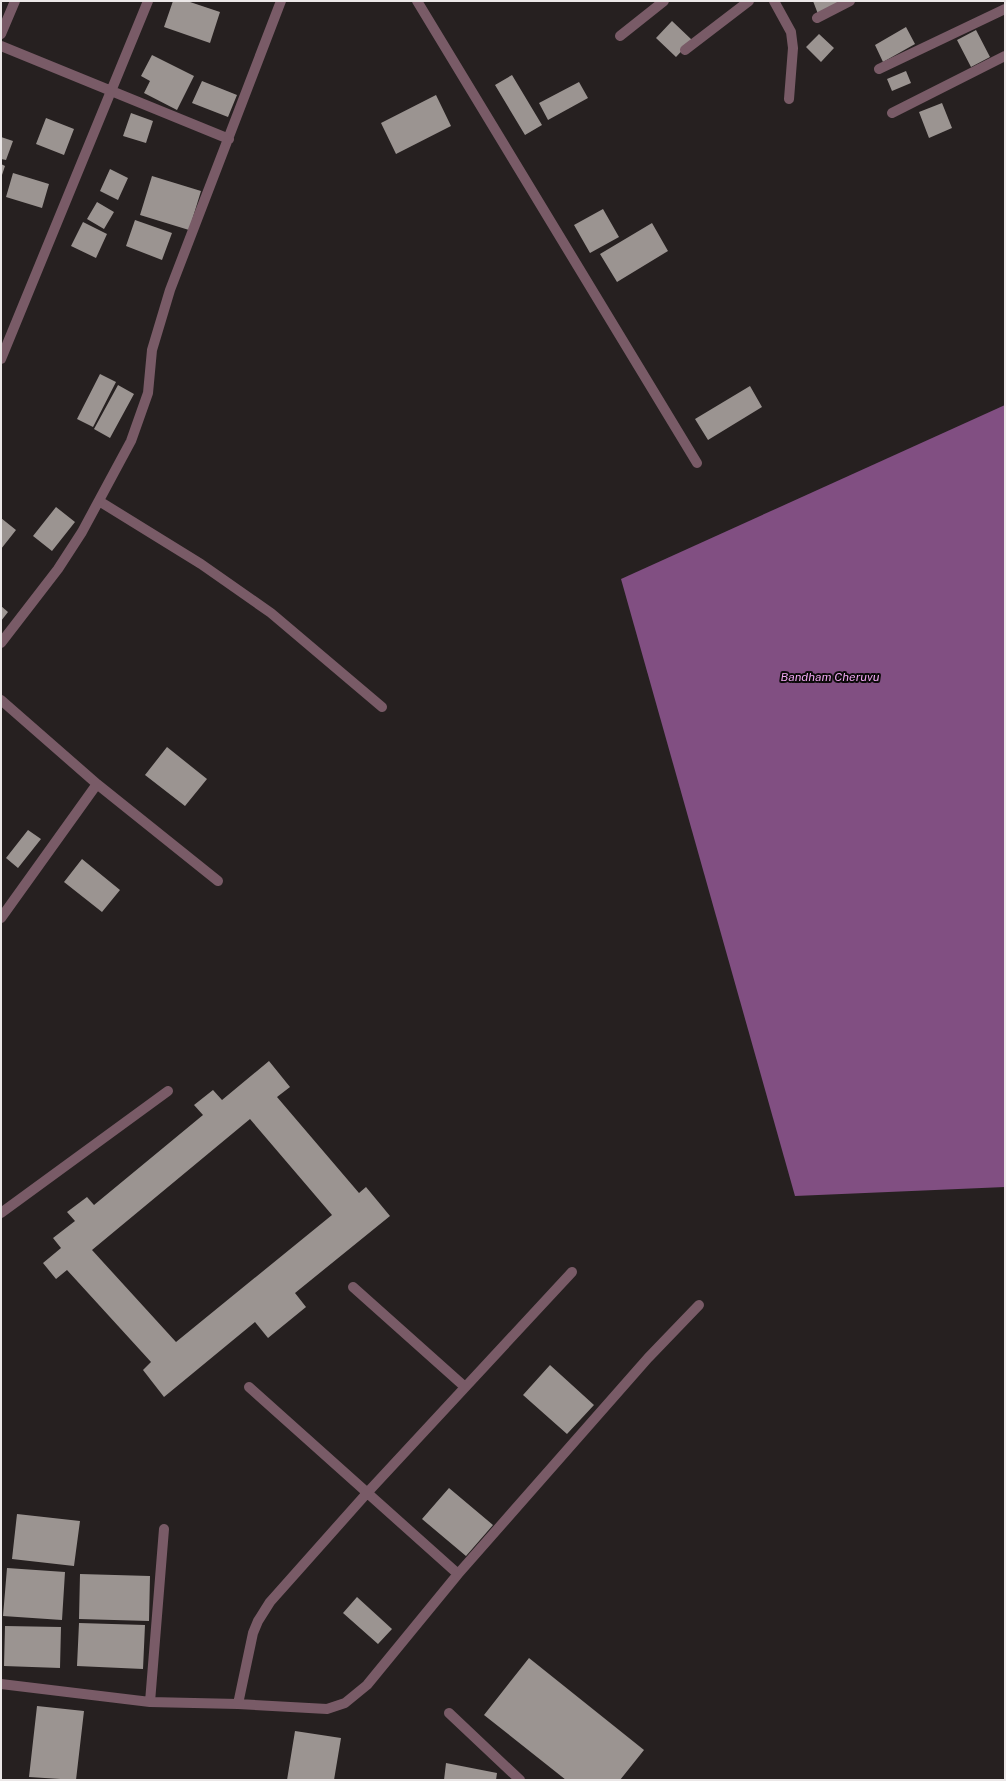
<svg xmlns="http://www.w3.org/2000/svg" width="1006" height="1781" font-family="'Public Sans',sans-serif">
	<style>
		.water { fill: #814f82 }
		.building { fill: #9b9491; fill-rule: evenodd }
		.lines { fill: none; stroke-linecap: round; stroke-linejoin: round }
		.lane { stroke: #795b67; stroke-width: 10 }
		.street { stroke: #795b67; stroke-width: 10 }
		.labels { text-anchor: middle; stroke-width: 4; stroke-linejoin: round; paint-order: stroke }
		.water-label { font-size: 12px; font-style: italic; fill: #efa6f0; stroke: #0d0b0b }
	</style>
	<rect width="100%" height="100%" fill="#262020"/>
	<path class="water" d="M1005,405v782l-210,9 -174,-617z"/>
	<path class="building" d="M173,1h14l33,11 -10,31 -46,-16z
		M813,1h36l-31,13z
		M672,21l20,19 -16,17 -20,-19z
		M906,27l9,17 -32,18 -8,-17z
		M976,30l14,27 -19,10 -14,-27z
		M819,34l15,14 -13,14 -15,-15z
		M152,55l42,21 -17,34 -33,-17 6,-12 -9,-5z
		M906,71l5,12 -19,8 -5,-12z
		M512,75l30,50 -17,10 -30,-50z
		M202,81l35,14 -9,22 -36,-14z
		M579,82l9,16 -40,22 -9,-17z
		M436,95l15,31 -55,28 -15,-31z
		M942,103l10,25 -23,10 -10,-26z
		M131,113l22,8 -7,22 -23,-7z
		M46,118l28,11 -10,26 -28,-11z
		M1,137l12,4 -7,19 -5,-1z
		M1,164l4,2 -4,12z
		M110,169l18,9 -10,22 -18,-9z
		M13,173l36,11 -7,24 -36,-11z
		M152,176l49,15 -12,39 -49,-15z
		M97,202l17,10 -10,17 -17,-10z
		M603,209l16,28 -29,16 -16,-28z
		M135,220l37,13 -10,27 -36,-14z
		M83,222l24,12 -11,24 -25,-12z
		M652,223l16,28 -51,31 -17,-28z
		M100,374l16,8 -23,45 -16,-8z
		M118,385l16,9 -24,44 -16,-9z
		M750,386l12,21 -54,33 -13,-21z
		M56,507l19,15 -23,29 -19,-15z
		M1,518l15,12 -15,19z
		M1,606l7,6 -7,9z
		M167,747l40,32 -22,27 -40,-31z
		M28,830l13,9 -23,29 -12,-10z
		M82,859l38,31 -18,22 -38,-30z
		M269,1061l21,26 -13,10 82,96 7,-6 24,29 -95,77 11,14 -38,31 -13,-16 -91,75 -21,-27 8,-8 -84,-92 -11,9 -13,-16 18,-15 -8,-10 22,-17 -8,-9 20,-15 7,8 109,-90 -9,-10 19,-15 9,10zM250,1119l82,96 -156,127 -84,-92z
		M550,1365l44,40 -27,29 -44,-39z
		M449,1488l44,37 -27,31 -44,-37z
		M17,1514l63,7 -6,45 -62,-7z
		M7,1568l58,4 -3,48 -59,-4z
		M80,1574l70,2 -1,45 -70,-2z
		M357,1597l35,32 -14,15 -35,-31z
		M79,1623l66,2 -2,44 -66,-3z
		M5,1626l56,1 -1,41 -56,-2z
		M529,1658l115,92 -24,30h-54l-82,-65z
		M37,1706l47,5 -8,69 -47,-3z
		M295,1731l46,7 -7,42h-47z
		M446,1763l51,10 -1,7h-52z"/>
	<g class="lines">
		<path class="lane" d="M1,1213l167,-122
			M449,1713l71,67"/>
		<path class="street" d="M417,1l280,462
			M774,1l17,31 2,16 -4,51
			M817,18l33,-17
			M1,34l14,-33
			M620,36l44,-35
			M1,46l228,93
			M685,50l64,-49
			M879,69l126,-60
			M892,113l113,-57
			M1,359l147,-358
			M99,501l102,63 70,49 111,94
			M1,643l57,-74 24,-37 49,-91 17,-48 4,-43 18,-60 111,-289
			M1,700l96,84 121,97
			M1,918l96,-134
			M353,1287l112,100
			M458,1574l190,-216 51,-53
			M1,1684l149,18 88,2 15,-71 5,-12 12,-19 97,-109 205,-221
			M150,1702l14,-173
			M238,1704l89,5 18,-6 22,-18 91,-111 -209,-187"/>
	</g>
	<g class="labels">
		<g class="water-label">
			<text x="830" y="681">Bandham Cheruvu</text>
		</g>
	</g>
	<rect width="1006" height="1781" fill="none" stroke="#ebe7e7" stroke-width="4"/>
</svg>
